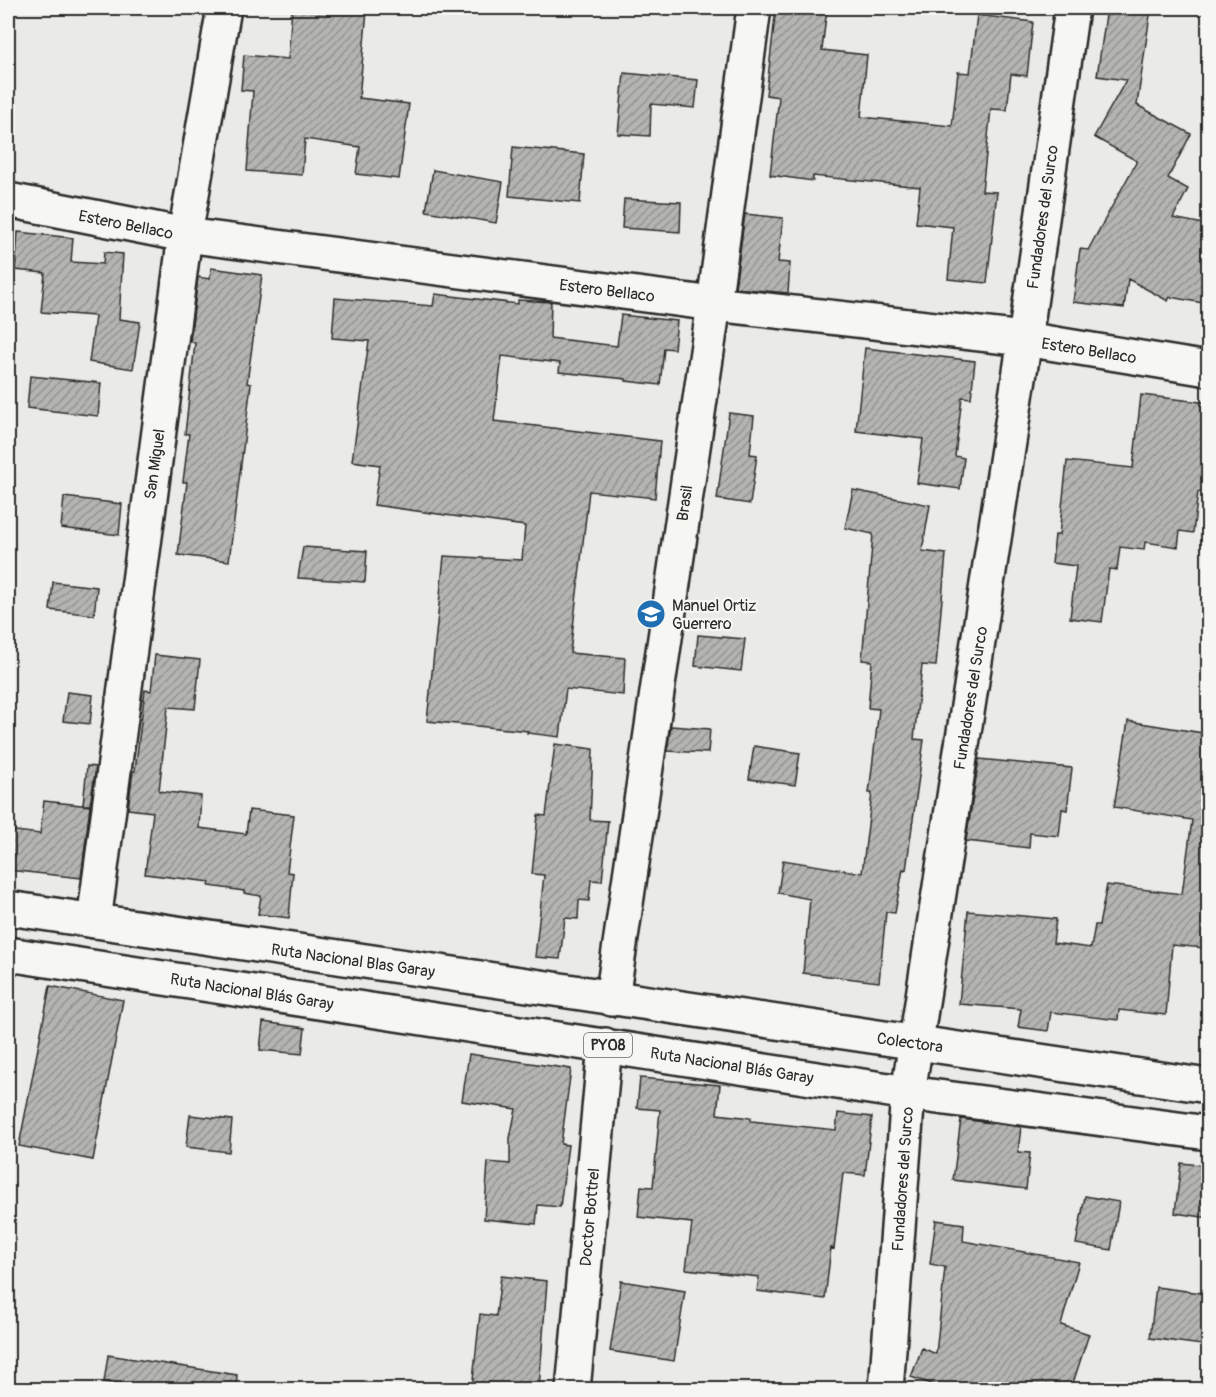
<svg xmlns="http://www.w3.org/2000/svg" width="1216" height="1397" font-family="Pangolin,sans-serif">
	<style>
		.building { fill: url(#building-hatch); stroke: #2b2b2b; stroke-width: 1.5 }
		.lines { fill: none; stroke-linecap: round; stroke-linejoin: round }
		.minor-casing { stroke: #2b2b2b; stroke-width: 38 }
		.major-casing { stroke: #2b2b2b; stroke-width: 38 }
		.highway-casing { stroke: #2b2b2b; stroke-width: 38 }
		.minor { stroke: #f6f6f2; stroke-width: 33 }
		.major { stroke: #f6f6f2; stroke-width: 33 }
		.highway { stroke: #f6f6f2; stroke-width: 33 }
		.labels { text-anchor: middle; stroke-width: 4.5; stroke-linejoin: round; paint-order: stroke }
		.shield { fill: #f6f6f2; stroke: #686867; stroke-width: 1.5 }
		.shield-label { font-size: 15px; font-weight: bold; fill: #2b2b2b }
		.street-label { font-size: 16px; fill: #2b2b2b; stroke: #f6f6f2 }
		.poi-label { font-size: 16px; fill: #2b2b2b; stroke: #f6f6f2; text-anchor: start }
	</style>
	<defs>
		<pattern id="building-hatch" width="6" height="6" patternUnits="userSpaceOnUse" patternTransform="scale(1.5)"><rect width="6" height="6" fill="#b4b4b1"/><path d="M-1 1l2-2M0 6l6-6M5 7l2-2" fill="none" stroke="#939390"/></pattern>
	</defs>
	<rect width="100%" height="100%" fill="#eaeae6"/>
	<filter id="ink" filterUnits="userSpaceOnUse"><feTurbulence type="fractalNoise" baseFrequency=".0167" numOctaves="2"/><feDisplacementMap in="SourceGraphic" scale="12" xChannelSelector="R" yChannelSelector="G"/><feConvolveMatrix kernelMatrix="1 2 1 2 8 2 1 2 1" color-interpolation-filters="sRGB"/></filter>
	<g filter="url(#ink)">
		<path class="building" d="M292,8l75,3 -8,87 50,6 -10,75 -43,-5 4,-27 -55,-8 -3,36 -55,-4 6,-80 -12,-1 3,-35 44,4z
			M776,8h51l-5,42 45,5 -6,62 91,9 6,-54 12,1 7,-58 56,7 -6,54 -16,-2 -4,36 -16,-1 -9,82 15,1 -10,91 -39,-4 5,-52 -37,-4 4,-36 -107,-11v5l-43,-6 9,-78 -13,-2z
			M1107,8h44l-14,97 54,29 -23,44 20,11 -15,29 36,7v79l-39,-7 -2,4 -40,-22 -4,29 -51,-6 7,-53 8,1 49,-89 -43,-24 32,-57 -29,-4z
			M624,73l74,7 -3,28 -44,-4 -1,32 -32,-2z
			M513,147l71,7 -4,49 -71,-7z
			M433,170l70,12 -7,41 -70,-12z
			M624,199l57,3 -1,30 -58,-4z
			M745,214l38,4 -5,44 12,1 -2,30 -53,-5z
			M18,232l55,6 -2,24 32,2 1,-12 19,2 -4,65 21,3 -7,47 -44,-7 6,-46 -54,-4 4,-39 -30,-3z
			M211,268l51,7 -15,108 4,1 -22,177 -51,-6 9,-73h-4l6,-48h-4l10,-91 -5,-1 8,-65 12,2z
			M435,294l83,10v-4l33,2 -1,36 67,8 4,-31 56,6 -3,28 -10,-1 -4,37 -34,-4v-2l-67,-7 1,-9 -58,-7 -8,65 166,20 -5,57 -66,-7 -19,162 55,5 -2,37 -57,-6 -6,48 -33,-4 1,-2 -101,-10 17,-165 78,4 3,-34 -151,-21 6,-40 -28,-4 17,-120 -37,-3 3,-40 98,8z
			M865,348l110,13 -4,37 -9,-1 -7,59 9,2 -4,31 -43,-6 6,-44 -67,-8z
			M30,376l71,7 -3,33 -71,-8z
			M1141,395l68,8v90l-11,-1 -5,41 -13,-2 -2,16 -33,-5 -1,8 -24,-3 -3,23 -8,-1 -7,53 -32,-4 6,-52 -24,-3 3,-28h4l8,-74 66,7z
			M729,413l25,3 -4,38 7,1 -7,49 -33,-5z
			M853,490l77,15 -8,46 24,3 -10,112 -14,-1 -8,74 10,1 -18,130 -3,-1 -8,44 -9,-1 -7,70 -76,-9 7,-74 -32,-6 5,-33 79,13 10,-80h-3l10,-84 -11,-1 4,-47 -10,-1 11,-126 -28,-6z
			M64,497l58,7 -3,31 -58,-7z
			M303,547l64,4 -2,31 -67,-4z
			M53,582l44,5 -3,28 -44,-5z
			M698,635l47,4 -4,32 -46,-5z
			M155,655l45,5 -5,49 -27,-2 -9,84 42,5 -2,32 47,6 3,-24 45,5 -7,57 6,1 -4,45 -31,-4 3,-18 -17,-3v-2l-35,-5 1,-4 -65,-8 8,-62 -25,-3 5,-38h2l10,-81 6,1z
			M67,692l26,3 -3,29 -27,-3z
			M1128,721l81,13v193h-4l-1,21 -32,-3 -6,70 -47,-5 -1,10 -67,-8 -3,19 -30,-4 3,-18 -62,-5 9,-93 88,8 -3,24 38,5 4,-23h4l8,-40 75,9 10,-74 -78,-13z
			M671,726l39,3 -2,24 -41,-2z
			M555,744l38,5 -3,71 18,1 -6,60 -11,-1 -2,21 -10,-1 -1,19 -13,-1 -5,41 -25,-2 9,-82 -12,-1 6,-59 8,1z
			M754,746l46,7 -5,32 -46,-6z
			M979,759l93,9 -5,42 -5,-1 -3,27 -29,-3 -1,15 -63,-7z
			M87,766l9,1 -6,38h-7z
			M44,801l46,5 -9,72 -73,-8v-40l32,4z
			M50,986l73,14 -30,160 -74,-14z
			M263,1022l42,6 -3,26 -42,-4z
			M469,1054l102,15 -10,75 7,1 -8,62 -22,-2 -2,19 -52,-5 4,-57 22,2v-26l6,-29 -54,-8z
			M640,1078l80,7 -3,29 34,4v3l85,9 2,-17 34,4 -7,58 -22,-2 -9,76 -3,-1 -6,51 -68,-8 2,-14 -73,-8 6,-46 -54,-6 3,-31 12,1 7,-77 -23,-2z
			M190,1115l42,5 -3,32 -43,-5z
			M961,1119l60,8 -3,25 12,1 -4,36 -73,-9z
			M1181,1163l28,3v52l-34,-5z
			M1085,1196l34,6 -8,48 -35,-6z
			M936,1220l28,4 -1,17 116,21 -18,63 28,9 -18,55h-125l-35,-12 11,-29 14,6 9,-87 -15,-3z
			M501,1276l46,5 -8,108h-67l8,-75 16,2z
			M621,1281l64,10 -11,70 -64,-10z
			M1156,1287l53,7v52l-59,-8z
			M108,1355l129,20 -1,14h-81l-51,-7z"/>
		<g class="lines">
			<g class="minor-casing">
				<path id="minor" d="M8,200l177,35 529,69 311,35 183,30
					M94,921l91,-686 39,-227
					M612,999l102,-695 40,-296
					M573,1390l32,-345
					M886,1390l22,-297 117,-754 47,-331"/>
			</g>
			<g class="major-casing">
				<path id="major" d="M8,908l1200,178"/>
			</g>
			<g class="highway-casing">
				<path id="highway" d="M8,954l900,139 300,40"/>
			</g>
			<use href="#minor" class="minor"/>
			<use href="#major" class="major"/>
			<use href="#highway" class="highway"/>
		</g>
	</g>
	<defs>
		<g id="school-disc" transform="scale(1.5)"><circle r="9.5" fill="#1f6fb2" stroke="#f6f6f2"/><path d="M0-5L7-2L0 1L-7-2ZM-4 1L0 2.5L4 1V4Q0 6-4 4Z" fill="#fff"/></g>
	</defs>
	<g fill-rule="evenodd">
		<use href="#school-disc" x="651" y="614"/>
	</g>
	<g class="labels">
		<rect class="shield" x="584" y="1033" width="48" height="24" rx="4.5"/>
		<g class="shield-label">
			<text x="608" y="1050">PY08</text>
		</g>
		<g class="street-label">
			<text transform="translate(1042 217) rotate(-82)" y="6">Fundadores del Surco</text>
			<text transform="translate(126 224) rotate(11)" y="6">Estero Bellaco</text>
			<text transform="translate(607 290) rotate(7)" y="6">Estero Bellaco</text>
			<text transform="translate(1089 350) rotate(9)" y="6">Estero Bellaco</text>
			<text transform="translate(154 464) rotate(-82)" y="6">San Miguel</text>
			<text transform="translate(684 503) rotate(-82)" y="6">Brasil</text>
			<text transform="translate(970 698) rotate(-81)" y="6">Fundadores del Surco</text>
			<text transform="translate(353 960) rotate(8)" y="6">Ruta Nacional Blas Garay</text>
			<text transform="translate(252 991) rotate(9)" y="6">Ruta Nacional Blás Garay</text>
			<text transform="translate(910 1042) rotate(8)" y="6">Colectora</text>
			<text transform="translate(732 1065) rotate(9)" y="6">Ruta Nacional Blás Garay</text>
			<text transform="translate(902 1179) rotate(-86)" y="6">Fundadores del Surco</text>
			<text transform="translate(589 1217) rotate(-85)" y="6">Doctor Bottrel</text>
		</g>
		<g class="poi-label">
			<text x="672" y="611">Manuel Ortiz<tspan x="672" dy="18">Guerrero</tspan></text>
		</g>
	</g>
	<rect width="1216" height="1397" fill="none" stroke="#f6f6f2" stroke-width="30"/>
	<rect x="15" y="15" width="1186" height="1367" fill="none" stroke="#2b2b2b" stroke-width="2" filter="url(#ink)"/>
</svg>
